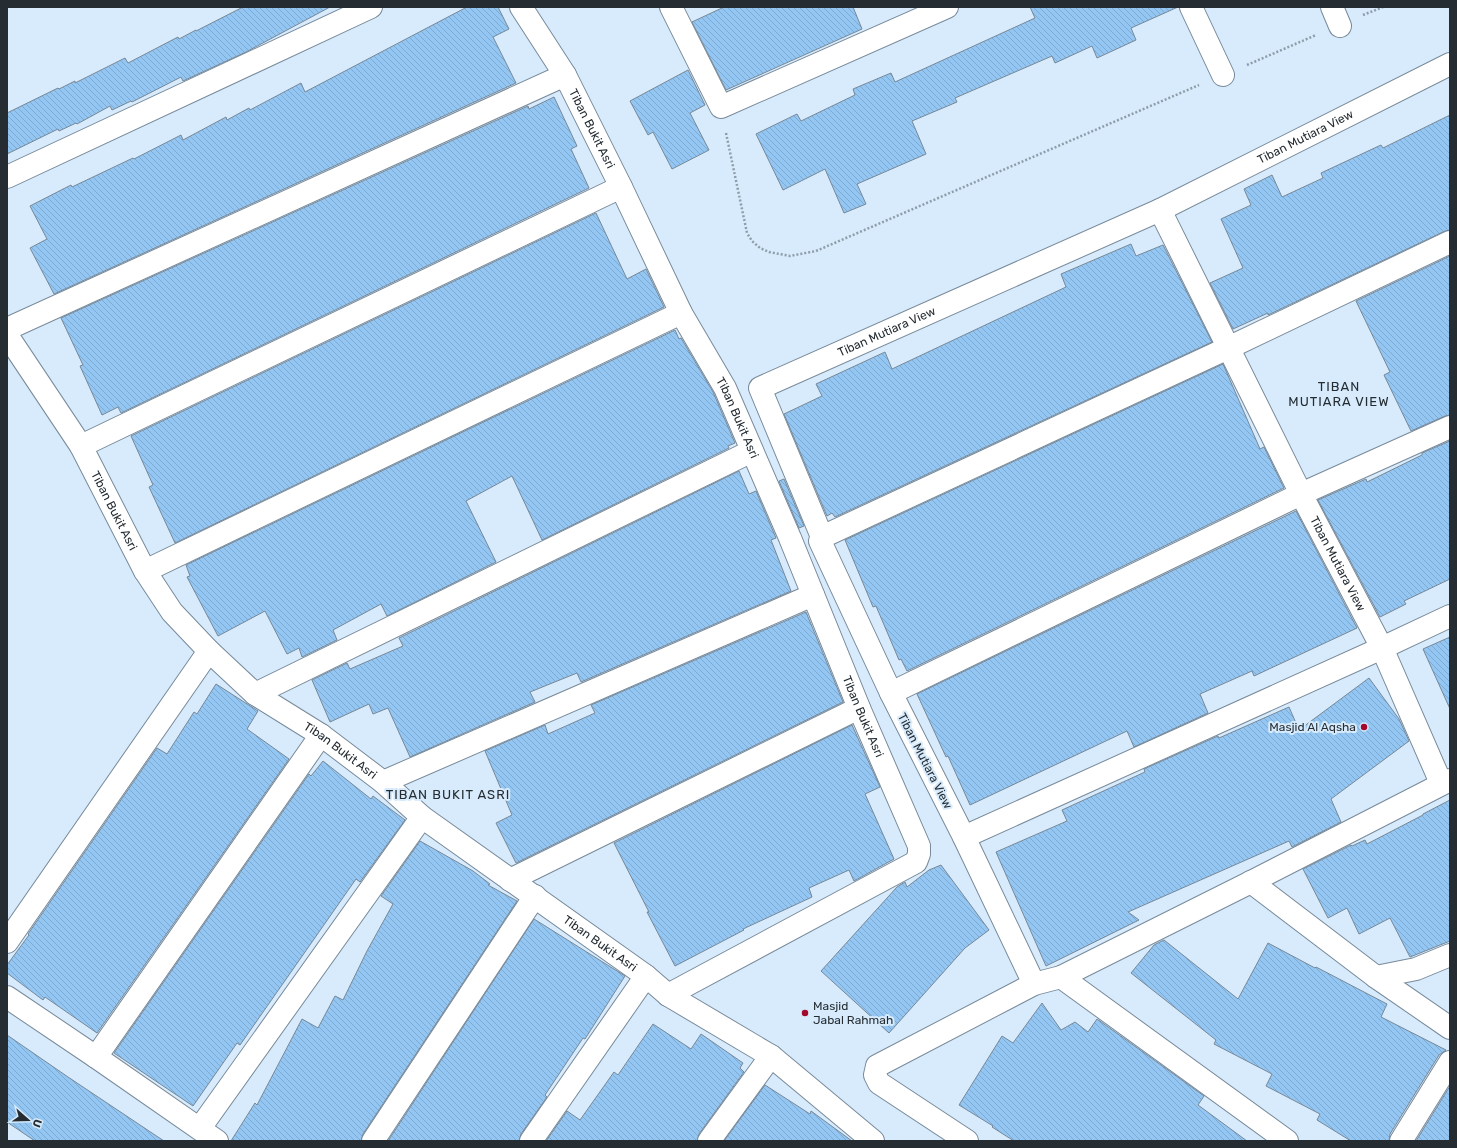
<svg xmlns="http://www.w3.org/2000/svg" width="1457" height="1148" font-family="Rubik,sans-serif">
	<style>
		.building { fill: url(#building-back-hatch); stroke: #768898 }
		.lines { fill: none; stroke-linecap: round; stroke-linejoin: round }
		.minor-casing { stroke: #788a9a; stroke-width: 24 }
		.path { stroke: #8e9da9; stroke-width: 2.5; stroke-dasharray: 2 2; stroke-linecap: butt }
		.minor { stroke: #fff; stroke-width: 22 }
		.poi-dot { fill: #a4072d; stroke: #d7ebfc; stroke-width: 1.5 }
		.labels { text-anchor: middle; stroke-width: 4; stroke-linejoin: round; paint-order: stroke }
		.street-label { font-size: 12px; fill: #252d33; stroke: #d7ebfc }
		.poi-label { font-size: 12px; fill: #252d33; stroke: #d7ebfc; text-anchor: end }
		.neighbourhood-label { font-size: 13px; letter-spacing: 1px; fill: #252d33; stroke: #d7ebfc }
	</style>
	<defs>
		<pattern id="building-back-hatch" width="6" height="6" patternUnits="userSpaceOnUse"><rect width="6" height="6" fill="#93c6f2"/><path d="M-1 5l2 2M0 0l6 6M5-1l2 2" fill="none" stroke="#7faad0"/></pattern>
	</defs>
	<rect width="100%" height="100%" fill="#d7ebfc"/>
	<path class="building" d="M243,7h87l-84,45 -63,29 -2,-4 -49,25 -1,-1 -19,9 -2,-4 -33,18 -1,-1 -17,8 -1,-2 -51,25v-41l51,-25 1,1 16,-8v2l50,-25 3,5 50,-26 1,2 17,-9v1z
		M467,7h31l11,22 -16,8 23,46 -462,211 -24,-46 17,-9 -17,-33 41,-21 1,2 61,-29 1,1 47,-24 2,5 43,-23 1,3 22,-12 1,2 51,-27 4,9z
		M724,7h129l9,22 -136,61 -34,-68z
		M1030,7h148l-47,21 5,12 -39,18 -5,-12 -37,17 -3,-7 -97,42 2,4 -45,19 14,33 -69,30 9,20 -22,9 -19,-44 -42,21 -27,-56 41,-20 4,7 54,-26 -2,-6 38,-16 4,9 140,-64z
		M688,70l17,35 -15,8 19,37 -37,19 -19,-37 -5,3 -18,-34z
		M554,97l23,49 -6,3 18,39 -468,225 -3,-6 -16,8 -22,-49 3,-1 -22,-47 467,-212 1,3z
		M1450,115v115l-5,1 -177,84v-2l-35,16 -23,-46 33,-15 -22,-49 30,-14 -7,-16 28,-14 10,22 41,-19 -2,-5 60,-28 2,3z
		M596,213l31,66 19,-10 18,38 -489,236 -26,-56 4,-2 -22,-49z
		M1131,244l5,12 27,-11 49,97 -377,175 -3,-4 -5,3 -43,-102 38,-18 -6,-12 69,-32 7,17 174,-82 -5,-13z
		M1450,256v159l-5,1 -34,15 -27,-56 6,-3 -34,-71z
		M675,330l4,9 2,-1 32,54 22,51 -7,3 1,2 -187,92 -30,-64 -46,25 30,61 -109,54 -6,-12 -48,26 4,10 -35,17 -3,-9 -12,6 -22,-43 -47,25 -31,-59 3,-1 -4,-11z
		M1223,364l37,85 4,-2 20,41 -377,183 -6,-12 -2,1 -23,-54 -3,1 -28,-67z
		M1450,441v138l-46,22 2,3 -26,13 -62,-117 48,-21 1,3 55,-27v-2z
		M739,471l10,23 7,-3 20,47 -5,2 20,51 -210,91 -4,-9 -47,19 5,10 -125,55 -22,-49 -15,6 -4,-10 -39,18 -18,-42 35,-17 3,6 53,-23 -4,-8z
		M784,479l20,47 -5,2 -20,-47z
		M1296,511l61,117 -103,48 -2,-5 -52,23 8,19 -74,34 -7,-16 -157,74 -22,-49 -2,1 -29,-63z
		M806,612l37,90 -327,161 -20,-40 16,-8 -27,-64 60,-26 3,9 47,-21 -4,-8z
		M1450,637v72l-27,-60z
		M1369,678l30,41 10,22 -78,58 10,23 -49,25 -3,-6 -161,71 11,8 -93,46 -50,-114 71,-31 -5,-11 83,-38 -1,-3 74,-33 1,2 70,-31 10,23z
		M216,684l42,27 -11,18 42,30 -192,274 -52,-36 -2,3 -36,-27v-8l22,-30 -1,-1 129,-186 10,6 27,-42 3,2z
		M852,725l28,62 -15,7 29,65 -40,22 -5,-11 -40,18 3,9 -69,32 1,1 -69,36 -28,-54h2l-35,-69z
		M323,761l48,38 2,-3 32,24 -45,62 -4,-3 -116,166 -3,-2 -44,63 -79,-53 195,-279 2,2z
		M1450,800v141l-40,16 -20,-39 -31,16 -12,-26 -19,10 -25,-49 48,-24 1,1 13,-6 2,4 56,-29v-1z
		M420,841l53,30 17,13 -2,1 29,16 -154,233 -2,7h-130l24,-38 2,2 45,-86 16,9 17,-32 8,4 24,-49 26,-47 -12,-8z
		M941,865l48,65 -24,18 -76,85 -68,-62 76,-84 8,-5 2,5 22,-17z
		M534,919l91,57 -40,63 -2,-1 -38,57 2,2 -26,37 -2,7h-131z
		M1164,940l74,59 30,-56 47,25 1,-1 71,37 -6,13 65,33 -7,5 -49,79 -1,7h-38l-34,-21 3,-6 -54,-28 6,-12 -58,-30 2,-4 -85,-67 23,-28z
		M1042,1003l19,27 14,-8 13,10 9,-13 107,77 -6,9 49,36h-233l-22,-14 1,-1 -34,-21 43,-69 11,7z
		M653,1024l38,25 10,-15 42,29 -3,5 4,4 -45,62 -2,7h-151l21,-30 13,9 34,-48 4,3z
		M7,1035l61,42 96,64h-129l-28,-19z
		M765,1085l45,29 1,-3 41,30h-128z
		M1450,1086v55h-34z"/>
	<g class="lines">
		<g class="minor-casing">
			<g id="minor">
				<path id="s1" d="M521,7l44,68 56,112 60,126 44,75 65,150 69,170 60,138v8l-3,8 -248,133"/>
				<path d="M671,7l50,100 226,-100"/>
				<path d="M1191,7l32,68"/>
				<path d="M1332,7l8,19"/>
				<path d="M7,177l364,-170"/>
				<path id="s2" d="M1160,210l141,284 81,154 59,135"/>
				<path d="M7,329l558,-254"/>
				<path id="s3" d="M7,335l74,111 64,125 27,41 37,39 46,43 66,41 62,47 39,35 224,159 22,19 103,61 102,85"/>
				<path d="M81,446l540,-259"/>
				<path id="s4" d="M822,537l-62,-149 400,-178 290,-146"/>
				<path d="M145,571l536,-258"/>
				<path d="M891,693l410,-199 149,-67"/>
				<path d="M255,694l497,-243"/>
				<path d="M383,782l430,-187"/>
				<path d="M964,837l418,-189 68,-32"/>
				<path d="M510,880l349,-172"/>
				<path d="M1251,882l125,95 40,-8 34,-14"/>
				<path d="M7,942l202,-291"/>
				<path d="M1061,977l226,164"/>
				<path d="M1376,977l74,51"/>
				<path d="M1034,984l-70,-147 -73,-144 -71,-152 2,-4 406,-189 222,-106"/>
				<path d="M7,997l89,60 121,84"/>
				<path d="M96,1057l225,-322"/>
				<path d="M200,1128l222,-311"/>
				<path d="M373,1141l162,-245"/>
				<path d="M531,1141l115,-165"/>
				<path d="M709,1141l62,-85"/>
				<path d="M967,1141l-88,-58 -4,-8 2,-9 157,-82 27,-7 190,-95 199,-102"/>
				<path d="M1401,1141l49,-79"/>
			</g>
		</g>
		<path class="path" d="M1363,15l20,-8
			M1247,65l69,-30
			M726,133l21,100 5,8 8,7 9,4 21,4 26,-5 383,-166"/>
		<use href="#minor" class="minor"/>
	</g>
	<g class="poi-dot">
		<circle cx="1364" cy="727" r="4"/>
		<circle cx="805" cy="1013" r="4"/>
	</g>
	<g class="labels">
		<g class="street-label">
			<text dy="4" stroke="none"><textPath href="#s1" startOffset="141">Tiban Bukit Asri</textPath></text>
			<text dy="4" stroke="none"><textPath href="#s4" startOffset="762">Tiban Mutiara View</textPath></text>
			<text dy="4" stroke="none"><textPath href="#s4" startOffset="300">Tiban Mutiara View</textPath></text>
			<text dy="4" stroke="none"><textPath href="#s1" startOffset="465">Tiban Bukit Asri</textPath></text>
			<text dy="4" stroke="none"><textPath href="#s3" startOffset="206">Tiban Bukit Asri</textPath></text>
			<text dy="4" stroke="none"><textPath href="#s2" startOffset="396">Tiban Mutiara View</textPath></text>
			<text dy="4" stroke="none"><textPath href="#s1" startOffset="789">Tiban Bukit Asri</textPath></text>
			<text dy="4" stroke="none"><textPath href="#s3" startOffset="542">Tiban Bukit Asri</textPath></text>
			<text transform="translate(925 761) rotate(63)" y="4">Tiban Mutiara View</text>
			<text dy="4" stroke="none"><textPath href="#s3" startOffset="866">Tiban Bukit Asri</textPath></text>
		</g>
		<g class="poi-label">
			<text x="1356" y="731">Masjid Al Aqsha</text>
			<text x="813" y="1010" text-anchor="start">Masjid<tspan x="813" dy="14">Jabal Rahmah</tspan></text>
		</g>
		<g class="neighbourhood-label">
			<text x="1339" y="391">TIBAN<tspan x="1339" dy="15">MUTIARA VIEW</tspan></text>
			<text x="448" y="799">TIBAN BUKIT ASRI</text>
		</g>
	</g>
	<rect width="1457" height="1148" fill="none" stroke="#252d33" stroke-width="16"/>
	<g transform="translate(28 1120) rotate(110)" stroke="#d7ebfc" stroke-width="3" paint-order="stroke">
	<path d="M0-3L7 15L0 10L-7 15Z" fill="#252d33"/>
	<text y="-6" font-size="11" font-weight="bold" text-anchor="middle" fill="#252d33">U</text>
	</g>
</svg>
